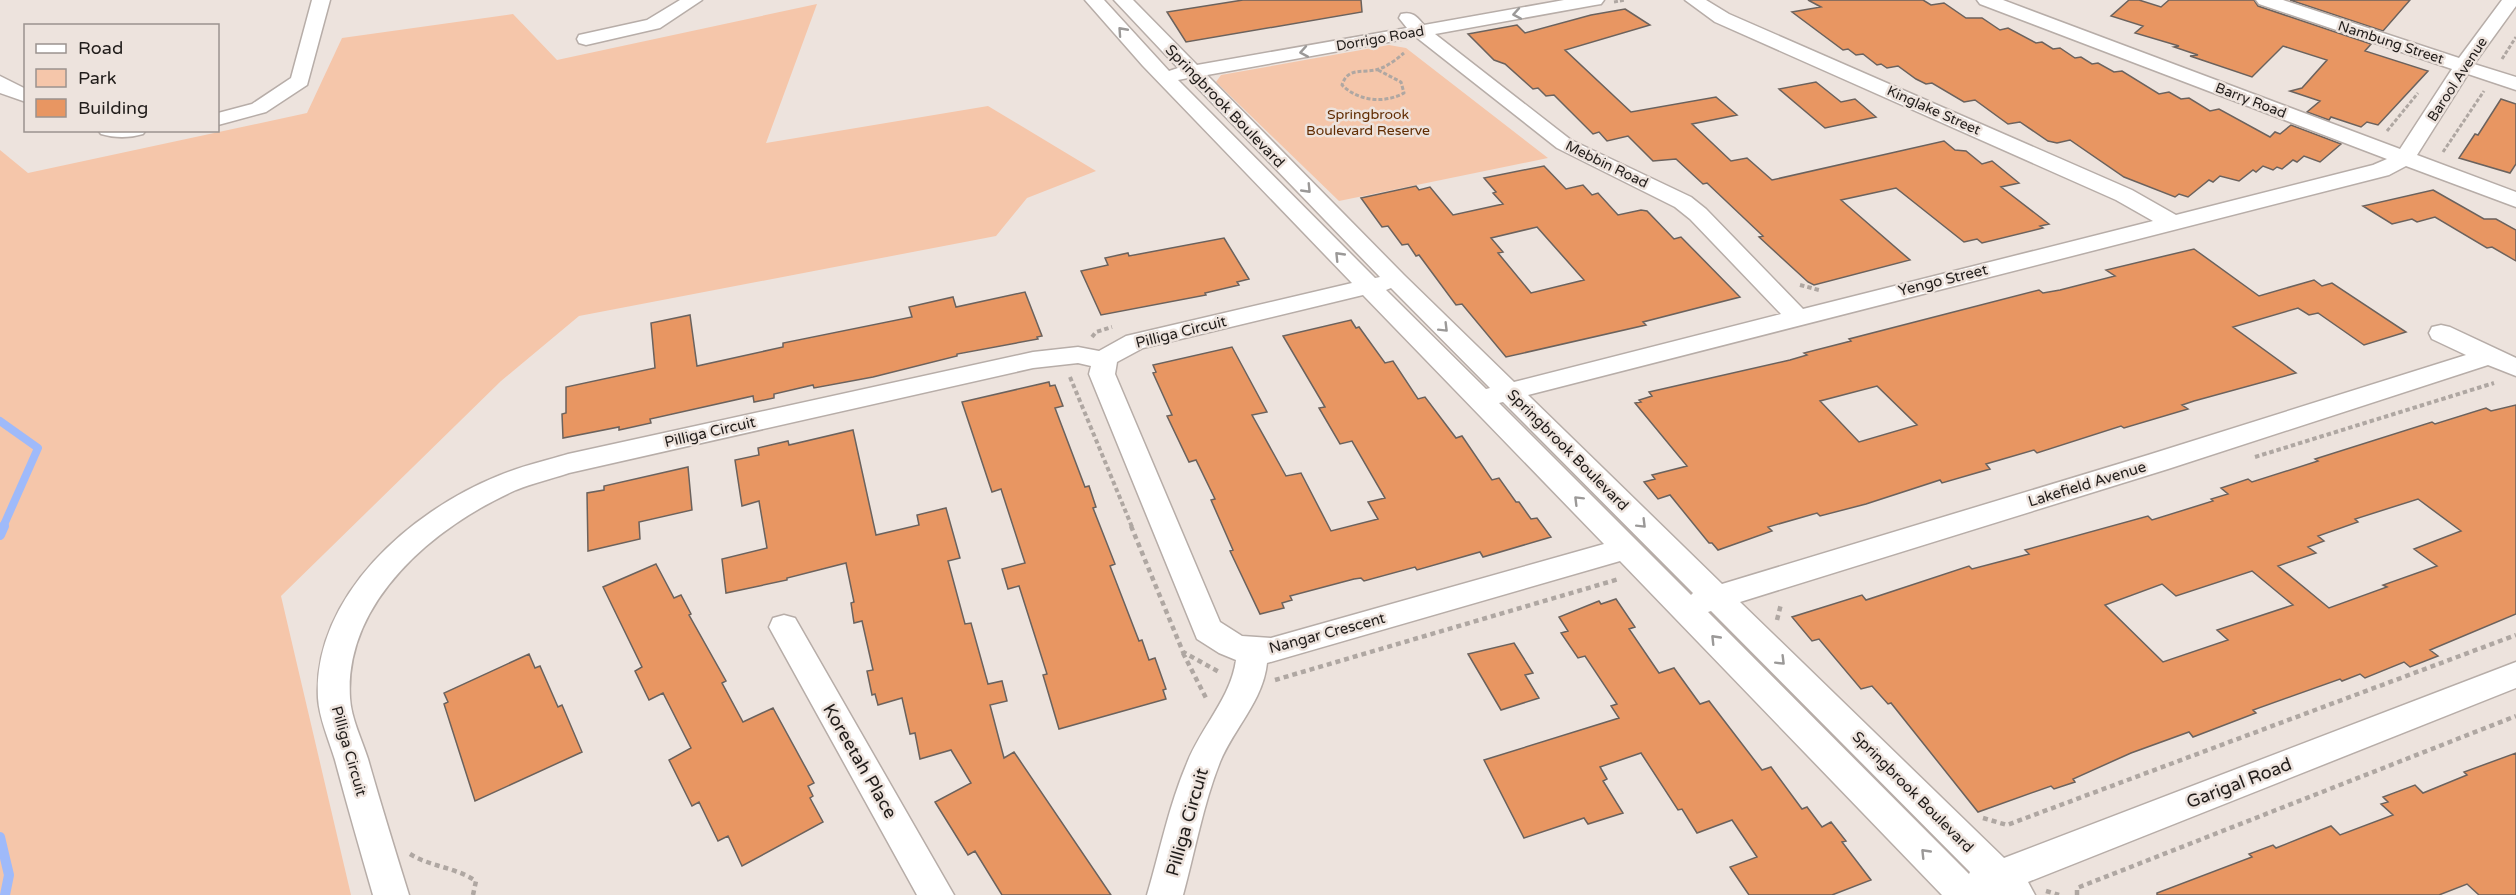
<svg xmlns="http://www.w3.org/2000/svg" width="2516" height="895" font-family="'Varela Round',sans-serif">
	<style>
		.green { fill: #f5c6aa }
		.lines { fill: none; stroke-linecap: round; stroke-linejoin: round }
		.stream-far1 { stroke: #9fbafa; stroke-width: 8 }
		.stream { stroke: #9fbafa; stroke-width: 10 }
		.building { fill: #e89662; stroke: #6b625d; stroke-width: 1.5; fill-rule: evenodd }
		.minor-casing { stroke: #b7ada8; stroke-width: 3 }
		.path-far2 { stroke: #afa7a2; stroke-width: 3; stroke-dasharray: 4 2; stroke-linecap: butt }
		.path-far1 { stroke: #afa7a2; stroke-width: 4; stroke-dasharray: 4.5 3; stroke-linecap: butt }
		.path { stroke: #afa7a2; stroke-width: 4.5; stroke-dasharray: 5 4; stroke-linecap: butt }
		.minor { fill: #fff; fill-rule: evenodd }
		.oneway { stroke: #9b9998 }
		.labels { text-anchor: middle; stroke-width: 5; stroke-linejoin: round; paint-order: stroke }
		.far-street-label { font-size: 14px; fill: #201c1a; stroke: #ede3dd }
		.far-park-label { font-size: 14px; fill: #602c02; stroke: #ede3dd }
		.street-label { font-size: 15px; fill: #201c1a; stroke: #ede3dd }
		.near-street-label { font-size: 18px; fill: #201c1a; stroke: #ede3dd }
	</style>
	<rect width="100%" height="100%" fill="#ede3dd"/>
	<path class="green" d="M817,4l-51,139 222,-37 108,65 -69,27 -31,38 -417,80 -78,65 -220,215 70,299h-351v-745l28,23 279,-60 35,-75 171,-24 44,46z
		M1389,45l17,3 142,110 -209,43 -123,-119 5,-7z"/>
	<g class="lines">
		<path class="stream-far1" d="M0,421l38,27 -35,79"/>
		<path class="stream" d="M0,535l4,-9
			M0,837l9,38 -4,20"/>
	</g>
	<path class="building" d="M1243,0h118l1,12 -176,30 -19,-30z
		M1808,0h115l8,5 13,-2 22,15h16l18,12 8,-2 28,15 6,-1 11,7 7,-1 15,10 6,-1 11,7 6,-1 16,9 8,-1 37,23 10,-2 12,7 8,-1 21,13 9,-2 51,28 5,-5 5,2 11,-9 50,19 -21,18 -16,-6 -7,6 -4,-2 -11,9 -5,-2 -4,3 -10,-4 -7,6 -3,-2 -14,11 -19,-5 -7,6 -4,-2 -21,17 -9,-3 -4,3 -51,-20 -54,-37 -13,3 -9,-2 -28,-19 -12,2 -33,-24 -11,2 -32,-19 -6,1 -10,-5 -18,-13 -11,2 -6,-4 -4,1 -14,-11 -7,1 -8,-6 -5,1 -51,-38 29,-5z
		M2129,0h10l22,7 8,-7h85l4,6 113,38 -6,7 63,20 -50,54 -11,-3 -6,5 -30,-10 -2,3 -22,-8 13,-11 -30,-10 12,-3 25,-28 -44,-14 -31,31 -62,-21 8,-1 -24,-8 5,-1 -44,-13 8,-7 -32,-10z
		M2290,0h120l-27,31z
		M1625,9l25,16 -85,25 66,62 85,-15 21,18 -45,9 39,37 16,-3 25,22 172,-39 11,9 11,1 16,13 10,-3 27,22 -18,4 48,37 -9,2 3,2 -61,15 -5,-4 -13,3 -68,-54 -55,12 69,60 -96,25 -6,-3 -49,-45 4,-1 -56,-53 -4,1 -27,-25 -23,2 -25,-25 -21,5 -8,-9 -6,2 -39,-39 -8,1 -8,-8 -5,1 -28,-25 -11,-4 -26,-26 49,-9 8,8 66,-18z
		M1816,82l25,20 14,-3 21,18 -51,11 -46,-39z
		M2501,99l15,5v60l-6,9 -51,-15 16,-24 3,1z
		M1544,166l22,23 17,-4 9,10 6,-2 20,22 23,-5 6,1 27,28 7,-2 59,60 -97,25 3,3 -140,32 -44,-53 -6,1 -37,-50 -3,1 -8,-12 -6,1 -14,-19 -6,1 -21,-29 55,-12 3,4 11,-3 23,28 50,-11 -10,-11 3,-1 -12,-14zM1537,227l47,53 -53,13 -33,-40 5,-1 -12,-14z
		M2433,190l51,29h12l20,11v31l-24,-14 -5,1 -52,-31 -18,5 -5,-3 -20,5 -29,-18z
		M1224,238l25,41 -12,3 2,3 -34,8 1,2 -105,20 -20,-44 27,-6 -3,-7 23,-5 1,3z
		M2194,249l65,47 55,-16 8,6 10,-3 74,49 -42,13 -46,-32 -9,2 -11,-7 -65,19 63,46 -102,28 -12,4 6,4 -64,19 -3,-2 -84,27 -3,-3 -48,14 4,5 -48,14 -2,-3 -74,24 -46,12 -3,-3 -49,14 4,4 -54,19 -6,-7h-3l-39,-48 -12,4 -14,-17 11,-3 -3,-4 35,-9 -52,-63 6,-1 -2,-2 13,-4 -3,-4 141,-32 17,-5 -3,-2 47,-12 -2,-2 190,-49 4,3 17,-3 55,-14 -9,-6zM1877,386l40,39 -58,17 -39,-41z
		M1025,292l17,44 -5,1 1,2 -81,15v2l-84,21 -59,11 -1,-3 -39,9v4l-20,4 -1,-6 -103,23 1,4 -32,7v-3l-56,11 -1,-24 4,-1v-26l89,-19 -4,-45 39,-8 7,51 86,-19v-4l129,-26 -3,-10 44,-10 3,10z
		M1351,320l5,8 3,-1 26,36 8,-2 25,38 7,-2 31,41 6,-2 30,44 7,-2 17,24h3l12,17 6,-1 14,19 -68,20 -3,-5 -63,18 -2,-3 -51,14 -3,-3 -7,1 -64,17 2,4 -10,3 2,5 -24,6 -30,-63 3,-1 -22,-50 4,-1 -19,-39 -7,2 -22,-46 5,-1 -19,-42 3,-1 -3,-7 79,-18 35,65 -15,3 34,61 15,-3 30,58 47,-12 -10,-17 17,-4 -33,-57 -12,3 -21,-36 6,-1 -42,-71z
		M1049,382l1,4 5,-1 8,21 -8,2 30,79 4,-1 7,21 -3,1 22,56 -5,2 29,75 3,-1 7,20 6,-2 11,31 -3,1 3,9 -107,30 -16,-54 4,-1 -28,-88 -11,3 -6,-20 23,-6 -24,-74 -9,3 -30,-90z
		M2516,405v209l-86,36 8,6 -28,11 -6,-5 -39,16 -5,-4 -18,7 -2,-2 -87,31 3,3 -63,24 -4,-5 -58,21 -58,26 2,3 -21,7 -3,-3 -73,26 -87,-109 -3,1 -16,-18 -11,3 -42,-50 -7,2 -20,-24 70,-22 4,5 103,-34 3,3 57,-15 -4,-4 123,-34 4,4 61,-19 -2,-2 17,-5 -7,-6 27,-9 4,3 66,-21 -3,-2 117,-37 3,2 51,-16 5,3zM2418,499l43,32 -47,18 23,17 -54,19 4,2 -58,21 -51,-42 38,-13 -8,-6 16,-6 -6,-5 40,-14 -3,-3zM2252,571l41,34 -76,25 11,10 -65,22 -58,-57 57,-21 14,12z
		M853,430l23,105 43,-10 -2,-10 29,-7 14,50 -12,3 17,63 6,-1 17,61 14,-3 5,20 -17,4 14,53 10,-6 97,143h-109l-27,-44 -7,4 -33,-53 36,-19 -20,-33 -31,9 -5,-26 -5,1 -8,-36 -24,7 -3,-11 -3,1 -5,-24 6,-1 -11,-49 -8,2 -3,-20 3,-1 -8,-39 -59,15v2l-61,13 -4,-34 45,-11 -8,-47 -17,5 -7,-46 24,-5 -1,-7 30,-7 1,4z
		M688,467l4,43 -53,12 1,17 -52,12 -1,-58 17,-3v-4z
		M656,564l18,34 7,-3 10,19 -2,1 37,66 -4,2 21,39 30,-14 41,75 -6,3 5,10 -3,2 13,24 -81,44 -14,-30 -10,5 -19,-39 -7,4 -23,-46 22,-12 -28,-55 -14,7 -14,-29 7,-4 -39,-80z
		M1616,599l19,28 -6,2 30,44 15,-5 26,36 9,-3 53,69 9,-3 31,42 5,-2 15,20 9,-5 15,19 -4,1 29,38 -39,15h-83l-19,-28 27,-10 -25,-37 -35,13 -15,-24 -4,1 -37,-57 -41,14 7,12 -4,2 20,32 -35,11 -4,-6 -60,20 -40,-78 135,-42 -8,-12 6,-2 -32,-48 -7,2 -17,-25 7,-2 -9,-14 40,-16 2,3z
		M1514,643l19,30 -8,2 14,23 -38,12 -33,-56z
		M529,654l6,14 5,-2 18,41 4,-2 20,47 -107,49 -31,-97 4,-2 -4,-9z
		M2516,753v142h-37l-12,-11 -28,11h-282v-2l95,-36 -3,-3 24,-9 3,3 55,-22 9,9 53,-20 -12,-11 7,-2 -5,-5 32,-12 8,8 44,-18 -3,-3z"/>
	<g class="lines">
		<g class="minor-casing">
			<path id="minor" d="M312,0h18l-23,85 -41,27 -48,13v-12l34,-9 39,-26z
				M680,0h22l-42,28 -74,17 -7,-2 -2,-4 2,-4 68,-15z
				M1085,0h19l65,71 9,-3 -64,-68h19l64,65 210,-37 -8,-10 2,-4c12,-3 16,3 23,11l140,-25h40l-3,4 -6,1 -160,29 136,106 120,57 15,12 97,100 350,-88 -37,-21 -401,-178 -30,-22h21l23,14 403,176 44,25 197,-50 14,-6 -407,-155 -3,-4h26l397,149 52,-80 -193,-65 -3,-4h27l176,58 43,-58h14v6l-42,58 42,13v13l-48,-16 -51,81 99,37v15l-110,-41 -17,9 -861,220 194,189 426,-129 318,-100 -34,-16 -3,-6 3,-6 9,-2 9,2 66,31v18l-28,-11 -320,104 -428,133 264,256 512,-196v26l-488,194 7,13h-93l-322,-334 -353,102c-4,38 -33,65 -47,99 -17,43 -25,89 -37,133h-36c13,-44 22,-90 40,-132 14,-36 44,-65 49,-103l-17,-7 -22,-14 -108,-265 2,-8 -13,-3 -45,5 -464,105c-18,6 -36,10 -53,17 -81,36 -172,111 -166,208 1,20 12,42 18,61 13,46 27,91 41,136h-36c-13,-45 -26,-90 -38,-135 -6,-20 -16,-42 -17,-62 -5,-102 93,-187 180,-222 23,-10 47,-15 70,-22l465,-102 45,-5 21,4 27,-15 226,-53 -209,-217zM1416,37l141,111 118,59 15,12 91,95 -267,68 -110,-107 -197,-200zM1188,78l192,199 -5,1 -197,-198zM1391,288l99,100 -4,1 -100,-99zM1363,295l241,249 -333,94 -29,-2 -22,-14 -105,-248 2,-12 26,-14zM1503,402l190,191 -2,2 -192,-192zM1711,611l259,261 -1,2 -261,-262z
				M0,76l26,13v13l-26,-9z
				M98,130h48l-3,4c-13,4 -29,4 -42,0z
				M784,615l11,3 159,277h-37l-148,-268 4,-9z"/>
		</g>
		<path class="path-far2" d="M1614,2l11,-2
			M2502,59l14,-22
			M1378,70l23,12 3,11c-20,11 -46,8 -62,-8 6,-19 22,-11 37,-16 9,-3 18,-10 25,-16
			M2387,131l31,-38
			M2443,152l41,-61"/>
		<path class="path-far1" d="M1800,285l19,5
			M1092,337l4,-5 16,-5
			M1070,377l62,150
			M2255,457l239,-74"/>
		<path class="path" d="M1131,526l52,126 38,21
			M1777,620l4,-16
			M1183,653l24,47
			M1275,680l344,-101
			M1983,818l24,7 509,-190
			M410,854c21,13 45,13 66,27l-3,14
			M2046,891l13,4
			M2077,895v-7l439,-172"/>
		<use href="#minor" class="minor"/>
	</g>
	<defs><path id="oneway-chevron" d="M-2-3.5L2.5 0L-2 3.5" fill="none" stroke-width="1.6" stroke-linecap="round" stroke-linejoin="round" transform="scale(1.5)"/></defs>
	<g class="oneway">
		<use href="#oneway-chevron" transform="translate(1517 14) rotate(170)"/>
		<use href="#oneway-chevron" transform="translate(1122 31) rotate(-132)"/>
		<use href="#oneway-chevron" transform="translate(1304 52) rotate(170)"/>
		<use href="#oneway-chevron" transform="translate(1307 189) rotate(46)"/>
		<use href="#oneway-chevron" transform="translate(1339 256) rotate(-134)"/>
		<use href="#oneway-chevron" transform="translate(1444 328) rotate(45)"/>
		<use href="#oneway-chevron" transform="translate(1578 500) rotate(-135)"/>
		<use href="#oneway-chevron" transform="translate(1642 524) rotate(45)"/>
		<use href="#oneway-chevron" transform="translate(1715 639) rotate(-134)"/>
		<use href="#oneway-chevron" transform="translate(1781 661) rotate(45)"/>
		<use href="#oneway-chevron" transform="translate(1925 853) rotate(-134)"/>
	</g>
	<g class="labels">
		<g class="far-street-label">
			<text transform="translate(1380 38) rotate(-10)" y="5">Dorrigo Road</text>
			<text transform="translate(2391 42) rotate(18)" y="5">Nambung Street</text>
			<text transform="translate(2457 79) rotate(-57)" y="5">Barool Avenue</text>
			<text transform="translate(2251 100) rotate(21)" y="5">Barry Road</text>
			<text transform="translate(1934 110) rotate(24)" y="5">Kinglake Street</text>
			<text transform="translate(1607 164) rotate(26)" y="5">Mebbin Road</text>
		</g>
		<g class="far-park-label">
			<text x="1368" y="119">Springbrook<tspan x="1368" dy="16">Boulevard Reserve</tspan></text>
		</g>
		<g class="street-label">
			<text transform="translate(1225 106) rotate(46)" y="5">Springbrook Boulevard</text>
			<text transform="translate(1943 280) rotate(-14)" y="5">Yengo Street</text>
			<text transform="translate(1181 332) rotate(-14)" y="5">Pilliga Circuit</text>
			<text transform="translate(710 432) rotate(-13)" y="5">Pilliga Circuit</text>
			<text transform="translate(1568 450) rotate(45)" y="5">Springbrook Boulevard</text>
			<text transform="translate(2087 484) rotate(-17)" y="5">Lakefield Avenue</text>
			<text transform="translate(1327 633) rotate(-15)" y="5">Nangar Crescent</text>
			<text transform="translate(349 751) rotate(74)" y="5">Pilliga Circuit</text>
			<text transform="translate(1913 792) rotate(45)" y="5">Springbrook Boulevard</text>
		</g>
		<g class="near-street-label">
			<text transform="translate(860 761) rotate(60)" y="6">Koreetah Place</text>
			<text transform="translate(2239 783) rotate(-21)" y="6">Garigal Road</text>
			<text transform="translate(1187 822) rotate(-74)" y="6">Pilliga Circuit</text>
		</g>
	</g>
	<rect x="24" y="24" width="195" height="108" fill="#ede3dd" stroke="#9b938f" stroke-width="1.5"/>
	<rect x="36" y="44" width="30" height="9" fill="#ffffff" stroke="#9b938f" stroke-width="1.5"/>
	<text x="78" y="54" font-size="18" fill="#201c1a">Road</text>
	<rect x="36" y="69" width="30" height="18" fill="#f5c6aa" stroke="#9b938f" stroke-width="1.5"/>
	<text x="78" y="84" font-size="18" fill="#201c1a">Park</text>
	<rect x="36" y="99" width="30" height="18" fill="#e89662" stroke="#9b938f" stroke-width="1.5"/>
	<text x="78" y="114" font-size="18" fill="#201c1a">Building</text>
</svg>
